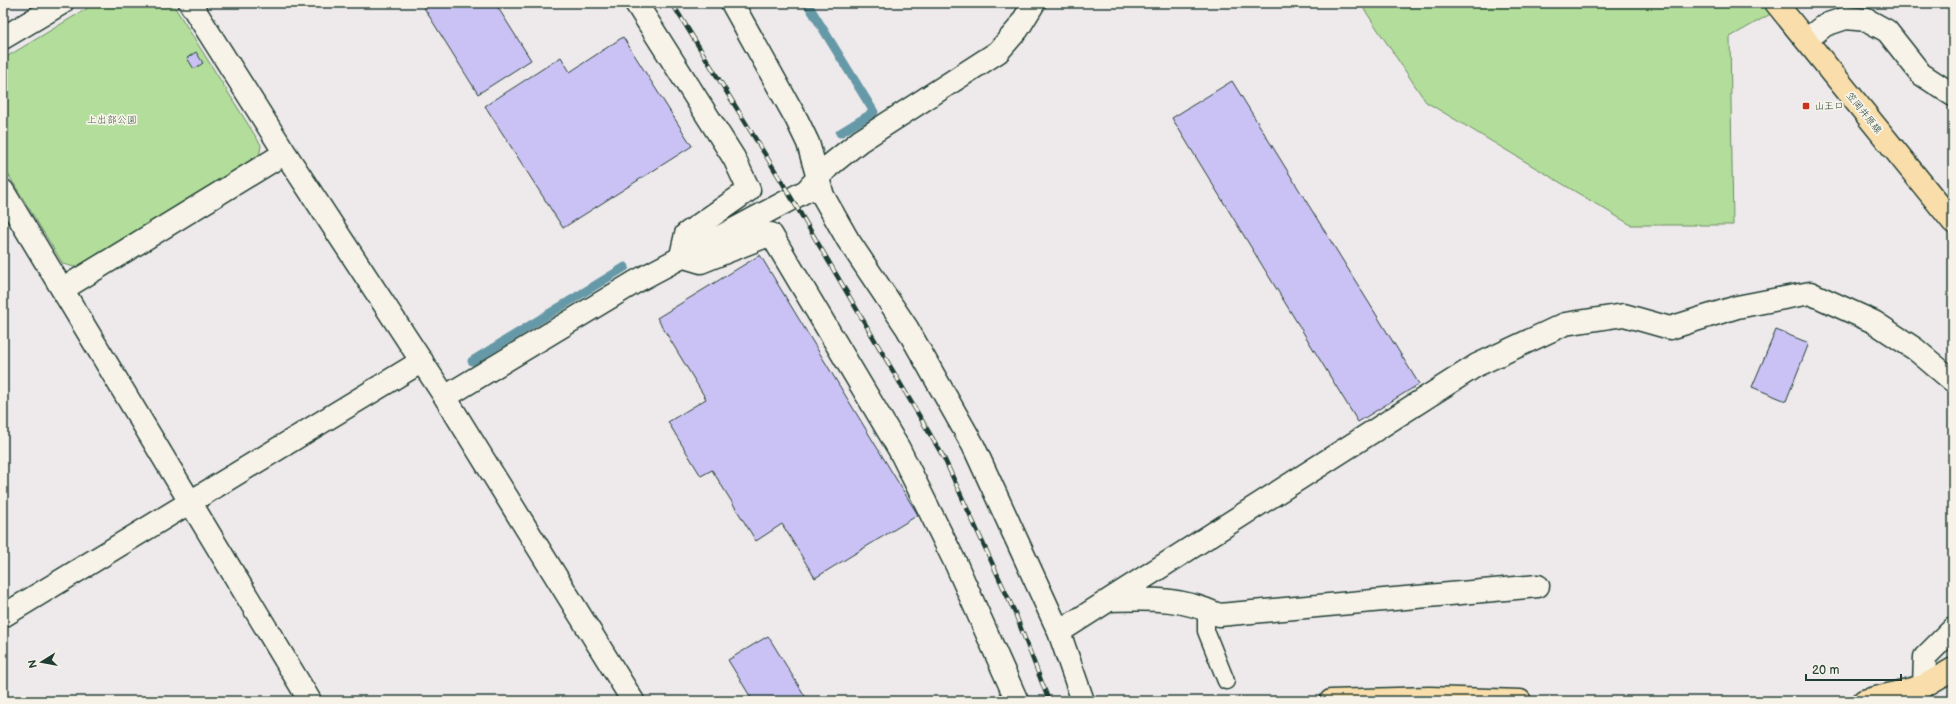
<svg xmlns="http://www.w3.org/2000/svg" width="1956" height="704" font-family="'Balsamiq Sans','Klee One',sans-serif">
	<rect width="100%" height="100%" fill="#eee9ea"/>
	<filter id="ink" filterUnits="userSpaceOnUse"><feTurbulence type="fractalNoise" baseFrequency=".025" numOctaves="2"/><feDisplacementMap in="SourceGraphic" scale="8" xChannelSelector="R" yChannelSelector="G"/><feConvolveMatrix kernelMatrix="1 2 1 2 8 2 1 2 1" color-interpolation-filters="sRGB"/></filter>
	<g filter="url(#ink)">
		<path fill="#b3dd9a" stroke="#698d67" d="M96 3H172L261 145 259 158 78 268 63 264 3 166V59Z
			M1360 3H1790L1730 37 1733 225H1631L1426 102Z"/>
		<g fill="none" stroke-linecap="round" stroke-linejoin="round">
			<path stroke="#6699a8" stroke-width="9" d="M807 3 874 112 840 133
				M472 361 625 267"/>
		</g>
		<path fill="#cac2f4" stroke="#1f3d34" d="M421 3H495L531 60 478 94Z
			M623 37 692 146 563 228 485 106 561 57 570 72Z
			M196 52 203 63 194 69 187 58Z
			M1232 81 1419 384 1358 422 1172 118Z
			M760 255 918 515 815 578 782 524 756 541 712 470 701 476 668 422 706 399 657 318Z
			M1776 330 1809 343 1786 401 1752 387Z
			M768 636 808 701H753L728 660Z"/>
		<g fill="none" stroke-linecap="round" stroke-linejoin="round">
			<g stroke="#1f3d34" stroke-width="19">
				<path id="lane" d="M1206 609V631L1226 681"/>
			</g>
			<g stroke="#1f3d34" stroke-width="25">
				<path id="street" d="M190 3 285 153 445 397 633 701
					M636 3 734 158 749 190 686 234 681 256 701 262 771 234 899 449 956 564 1017 701
					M732 3 797 120 808 143 823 196 848 240 907 328 973 445 1059 632 1083 701
					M3 38 62 3
					M1806 40 1825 25 1846 18 1867 20 1887 31 1921 74 1953 95
					M3 191 310 701
					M63 289 285 153
					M445 397 637 281 806 191 829 166 860 141 998 52 1018 29 1034 3
					M1110 600C1151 599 1180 597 1219 615L1538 586
					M3 616 422 361
					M1059 632 1477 365 1565 324 1624 315 1670 328 1737 307 1810 293 1874 322 1915 349 1953 381
					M1924 686 1925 657 1953 629"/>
			</g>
			<g stroke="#1f3d34" stroke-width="25">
				<path id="primary" d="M1776 3 1953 222
					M1331 701 1429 698 1520 701
					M1864 701 1924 686 1953 669"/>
			</g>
			<use href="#lane" stroke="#f7f3e8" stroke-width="16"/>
			<use href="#street" stroke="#f7f3e8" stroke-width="22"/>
			<use href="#primary" stroke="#f9deab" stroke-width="22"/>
			<g stroke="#1f3d34" stroke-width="4.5">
				<path id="rail" d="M672 3 782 182 944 458 1015 613 1049 701"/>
			</g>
			<use href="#rail" stroke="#f7f3e8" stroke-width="3" stroke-dasharray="9" stroke-linecap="butt"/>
		</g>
	</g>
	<rect fill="#c8321e" stroke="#f7f3e8" stroke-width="1.5" x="1802" y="102" width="8" height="8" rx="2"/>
	<g text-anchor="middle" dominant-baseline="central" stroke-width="3.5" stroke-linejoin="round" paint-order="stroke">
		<g font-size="10" fill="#1f3d34" stroke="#f7f3e8" text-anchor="start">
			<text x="1814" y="106">山王口</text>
		</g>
		<g font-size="10" fill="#1f3d34" stroke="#f7f3e8">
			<text transform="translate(1864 113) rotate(51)">笠岡井原線</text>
		</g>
		<g font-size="10" fill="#3d5d48" stroke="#f7f3e8">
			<text x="112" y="120">上出部公園</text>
		</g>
	</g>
	<rect width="1956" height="704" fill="none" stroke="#f7f3e8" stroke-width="16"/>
	<rect x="8" y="8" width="1940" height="688" fill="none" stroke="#1f3d34" stroke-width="1.5" filter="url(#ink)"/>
	<g transform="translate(42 662) rotate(259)" stroke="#f7f3e8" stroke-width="3" paint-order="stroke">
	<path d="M0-3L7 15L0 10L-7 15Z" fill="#1f3d34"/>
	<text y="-6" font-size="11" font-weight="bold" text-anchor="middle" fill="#1f3d34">N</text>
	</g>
	<path d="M1806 674v6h95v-6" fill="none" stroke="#1f3d34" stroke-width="2"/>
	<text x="1812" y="674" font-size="12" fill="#1f3d34" stroke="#f7f3e8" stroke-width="3" paint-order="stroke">20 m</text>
</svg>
